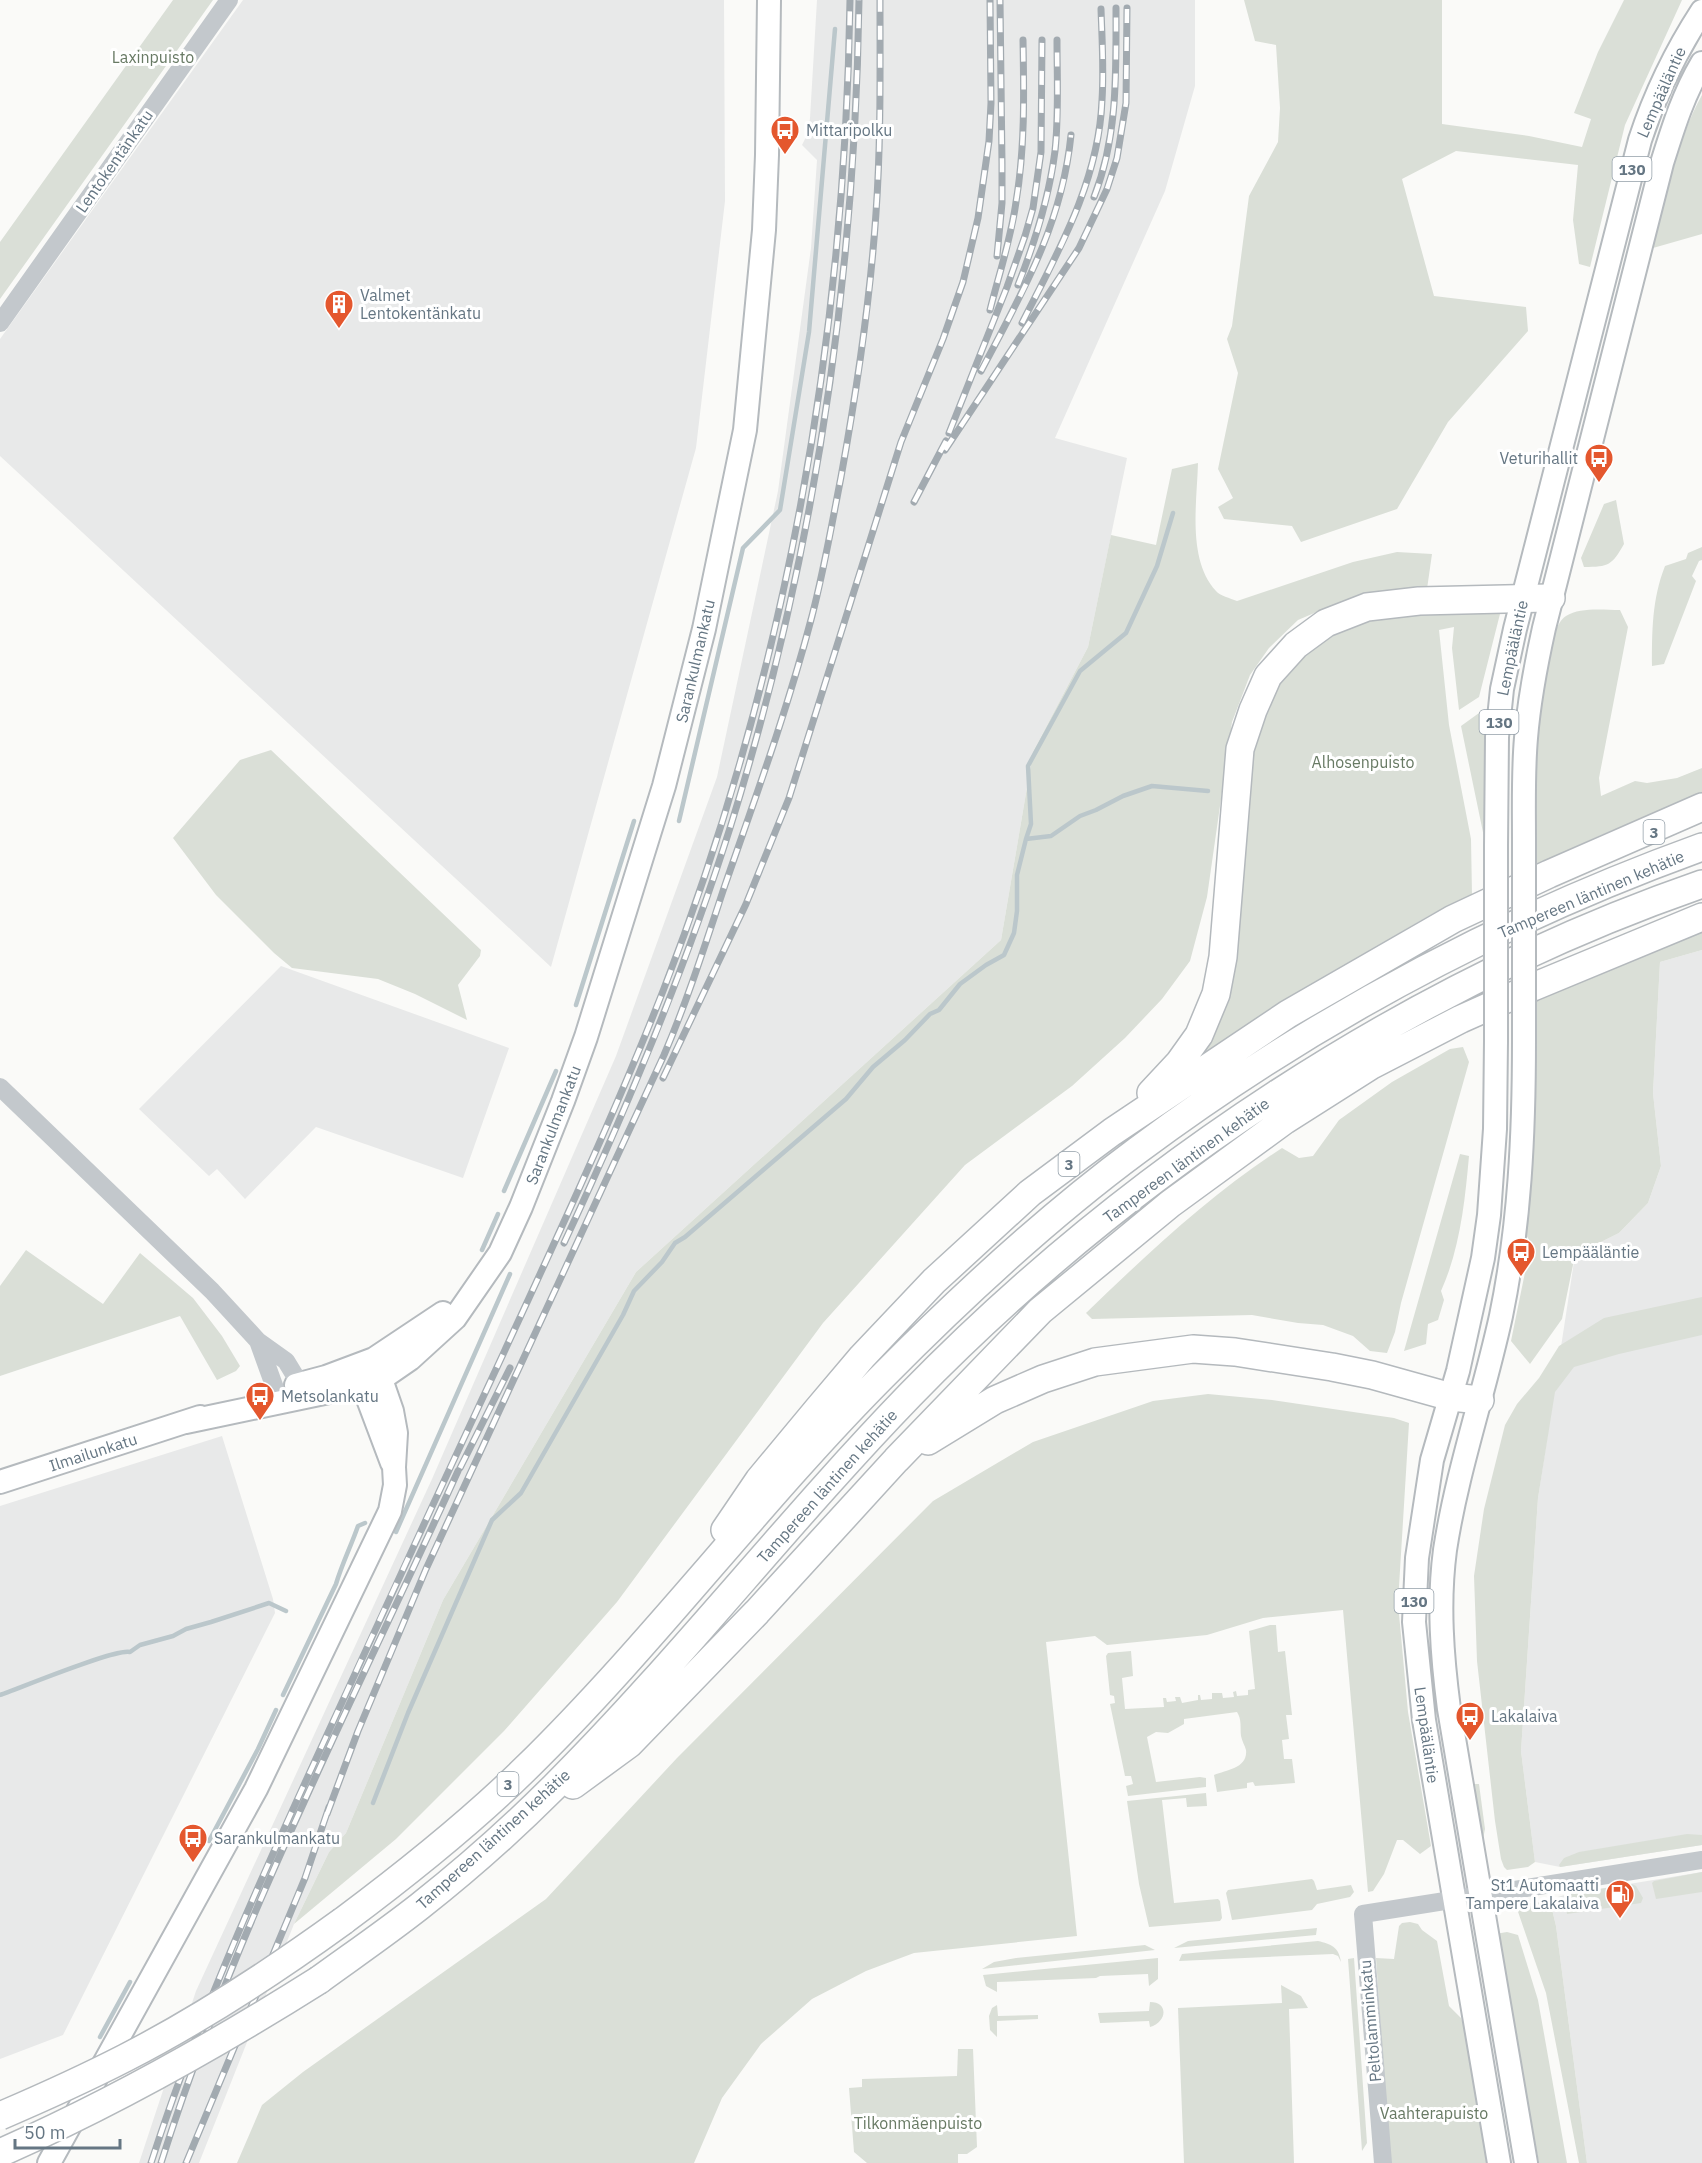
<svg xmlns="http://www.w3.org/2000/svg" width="1702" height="2163" font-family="'IBM Plex Sans',sans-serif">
	<rect width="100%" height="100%" fill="#fafaf8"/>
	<path fill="#e8e9e9" d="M243 0H724L725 201 696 448 551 967 0 456V339Z
		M817 0H1195V86L1165 191 1055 438 1127 458 1088 647 1033 752 1001 940 636 1272 443 1600 346 1833 329 1852 294 1924 199 2163H139L196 1991 432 1479 616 1056 717 777 778 491 811 248 817 160 802 145 808 133 810 118Z
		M1702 950V1845L1560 1867 1535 1862 1521 1751 1538 1498 1575 1255 1619 1233 1648 1203 1661 1166 1653 1093 1660 962Z
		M281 966 509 1048 463 1178 316 1127 245 1199 217 1169 209 1176 139 1109Z
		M222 1436 273 1599 275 1613 63 2035 0 2059V1506Z
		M1702 1872V2163H1587L1556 1926 1551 1905 1544 1901 1568 1894Z"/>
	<path fill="#dadfd7" d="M173 0H213L0 299V242Z
		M1244 0H1442V124L1529 136 1582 147 1591 119 1574 113 1598 52 1624 0H1682L1625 125 1590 267 1579 264 1573 220 1578 165 1456 151 1402 179 1434 296 1526 307 1528 331 1448 422 1397 509 1301 542 1292 526 1224 519 1218 507 1233 498 1218 469 1238 373 1227 339 1232 326 1249 196 1278 142 1280 108 1276 45 1255 41Z
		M1702 95V234L1653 248C1667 197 1676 141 1702 95Z
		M1198 463C1197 502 1187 560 1216 591 1220 596 1230 598 1237 601L1353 562 1397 552 1432 554 1427 589 1373 594 1333 605 1298 620 1269 648 1250 675 1232 722 1207 897 1190 961 1162 999 1125 1038 1072 1086 965 1165 823 1323 617 1602 504 1731 396 1839 294 1924 329 1852 346 1833 443 1600 636 1272 1001 940 1033 752 1088 647 1111 535 1156 545 1172 469Z
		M1616 500 1624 544C1612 565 1609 567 1584 567L1581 558 1604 504Z
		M1702 547V560L1699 561 1692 576 1696 581 1664 664 1652 666C1652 631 1652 599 1665 566L1686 559 1688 553Z
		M1501 610 1479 697 1459 710 1452 648 1454 627 1439 630 1449 725 1471 839 1472 895C1434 910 1399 934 1364 955 1305 991 1248 1027 1190 1066L1209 1029 1248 747 1273 685 1315 637 1379 611Z
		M1620 610 1628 627 1599 778 1601 796 1635 781 1647 783 1677 778 1702 768V793L1599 836 1533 866C1533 839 1530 811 1531 784 1532 755 1543 629 1566 616 1580 607 1603 610 1620 610Z
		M1479 713 1483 718 1486 758 1485 842 1461 726Z
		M271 750 481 950 480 956 458 985 467 1020 415 994 378 979 292 968 274 953 216 895 173 838 240 760Z
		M1702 930V950L1660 962 1653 1093 1661 1166 1648 1203 1619 1233 1575 1255 1562 1319 1530 1364 1511 1341 1531 1243 1526 1235 1525 1227 1533 995Z
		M1463 1047 1469 1062 1401 1303 1395 1332 1387 1353 1370 1351 1353 1336 1323 1325 1298 1323 1252 1315 1092 1319 1086 1313C1146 1255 1212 1193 1282 1148L1299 1158 1313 1156 1339 1120 1392 1082 1450 1049Z
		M1460 1154 1469 1156C1465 1201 1460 1249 1441 1291L1444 1300 1438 1320 1428 1324 1426 1344 1404 1351Z
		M26 1250 103 1304 140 1253 193 1298 222 1336 240 1366 236 1371 217 1380 180 1316 0 1376V1286Z
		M1702 1297V1335L1619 1354 1574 1367 1555 1392 1538 1498 1521 1751 1535 1862 1528 1867 1507 1870 1504 1867 1501 1859 1495 1821 1477 1661 1474 1576 1484 1509 1505 1425 1517 1404 1539 1378 1559 1346 1604 1318Z
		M1208 1394 1272 1400 1394 1418 1409 1423 1398 1603 1408 1712 1431 1846 1420 1854 1403 1840H1397L1384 1874 1373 1891 1368 1892 1343 1610 1263 1618 1207 1635 1107 1645 1095 1636 1046 1642 1077 1936 914 1953 866 1971 812 1999 761 2044 722 2098 694 2163H237L262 2105 303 2072 546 1899 677 1758 933 1501 1033 1442 1153 1401Z
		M1270 1625H1276L1278 1652 1285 1651 1292 1715H1286L1289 1739 1282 1740 1284 1759H1292L1295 1783 1255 1786 1253 1782 1247 1783V1788L1217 1792 1214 1775C1227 1770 1248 1768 1246 1750 1245 1746 1242 1741 1241 1736 1240 1727 1242 1720 1237 1712L1184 1719V1724L1168 1733 1156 1732 1147 1737 1156 1782 1200 1777 1206 1778V1787L1128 1796 1126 1786 1133 1784 1131 1776H1125L1110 1704 1115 1703 1114 1696 1110 1695 1106 1656 1108 1653 1131 1651 1133 1676 1122 1678 1125 1709 1164 1707 1163 1698H1166L1167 1702 1176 1701 1175 1697H1180L1182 1703 1198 1700V1695H1200L1201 1700 1212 1699V1693H1222L1223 1698 1234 1697 1233 1692 1236 1691 1237 1696 1248 1695V1690L1255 1689 1249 1631Z
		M1475 1784H1479L1485 1829 1483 1839 1479 1841Z
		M1206 1793 1207 1806 1187 1807 1186 1798 1162 1800 1174 1903 1218 1899 1220 1901 1222 1918 1220 1921 1149 1927 1139 1884 1127 1801Z
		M1687 1834 1702 1835V1845L1560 1867 1559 1865 1564 1858 1579 1852Z
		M1702 1872V1892L1656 1899 1652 1883 1654 1881Z
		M1312 1879 1314 1881 1317 1890 1351 1885 1354 1892 1350 1897 1317 1904 1312 1910 1232 1920 1226 1893 1228 1890Z
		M1632 1884 1636 1886 1643 1898 1641 1903 1567 1914 1564 1897 1567 1894Z
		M1544 1901 1551 1905 1556 1926 1587 2163H1579L1546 1993 1516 1906Z
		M1410 1922 1418 1924 1422 1930 1437 1941 1449 2006 1461 2018 1471 2045 1490 2163H1390L1376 1958 1394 1959 1399 1926 1402 1923Z
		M1317 1928 1316 1935 1174 1948 1188 1941Z
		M1507 1932 1518 1935 1538 2000 1567 2163H1539L1495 1934Z
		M1318 1941C1331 1944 1339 1947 1341 1962L1338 1956 1333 1954 1179 1961 1182 1954Z
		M1145 1945 1155 1950 982 1969 994 1962 1016 1958Z
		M1158 1958V1979L1149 1986 1148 1974 1100 1976 1096 1978 997 1982V1992L986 1986 983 1975Z
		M1354 1958 1367 2143 1362 2151 1348 1959Z
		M1281 1985 1301 1996 1308 2008 1289 2009 1294 2163H1184L1178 2008 1282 2003Z
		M1150 2002C1169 2002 1167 2022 1150 2027L1149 2021 1100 2023 1098 2013 1149 2011Z
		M997 2005 998 2016 1038 2015V2019L997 2021V2037L990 2030 989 2016 992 2008Z
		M958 2049H973L977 2147 967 2154H958V2163H867L854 2152 849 2088 862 2087V2079L957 2076Z"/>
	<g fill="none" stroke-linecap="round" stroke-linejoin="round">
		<path stroke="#bbc7cb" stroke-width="4.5" d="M679 821 743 548 780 510 809 332 835 29
			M1026 839 1031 824 1028 766 1080 671 1126 633 1157 566 1173 513
			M576 1005 634 821
			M504 1191 556 1071
			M482 1250 498 1214
			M396 1532 510 1274
			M0 1695C20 1688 116 1648 130 1652L140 1645 173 1636 186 1629 211 1622 269 1603 286 1611
			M283 1695 336 1584C342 1564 351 1546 358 1526L365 1523
			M373 1803 408 1713 492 1520 521 1493 623 1315 634 1291 662 1262 675 1243 685 1237 846 1099 873 1067 905 1040 930 1014 939 1010 960 984 986 965 1004 955 1014 933 1017 911V875L1026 839 1051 836 1080 816 1096 810 1123 796 1152 786 1208 791
			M209 1841 258 1749 276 1710
			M100 2037 130 1982"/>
		<g stroke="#b5babe" stroke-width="26">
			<path id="major" d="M1524 840C1524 806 1523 772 1526 738 1529 701 1536 664 1544 628L1662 163C1673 128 1683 95 1702 63
				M1496 847 1497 737 1502 689 1515 629 1640 140C1655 94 1676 51 1702 11
				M1524 1040C1524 1133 1520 1224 1501 1316 1484 1394 1457 1471 1445 1550 1438 1603 1442 1656 1449 1709L1526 2163
				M1496 1041 1495 1129 1489 1215 1483 1258 1458 1371 1432 1460 1417 1558 1414 1622 1424 1720 1499 2163
				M357 1370 392 1463
				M296 1385 326 1377 374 1359 443 1313
				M186 1422 329 1392 381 1379 410 1359 455 1318 500 1253 521 1207 563 1101 586 1037 664 786 704 629 745 430 764 230 767 155 769 0
				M0 1482 200 1417
				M49 2163 256 1789 390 1511 395 1485 394 1467 396 1433 392 1411 374 1359"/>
		</g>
		<g stroke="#b4b9bd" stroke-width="30">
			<path id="highway" d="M1151 1093 1179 1063 1199 1035 1216 994 1223 957 1240 749 1253 710 1268 676 1296 645 1326 623 1367 607 1419 601 1551 598
				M928 1441 995 1400 1043 1379 1095 1362 1193 1349 1235 1352 1332 1367 1372 1375 1451 1397 1480 1400
				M725 1530 759 1480 818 1409 862 1357 934 1281 1030 1193 1112 1132 1288 1014 1453 919 1549 874 1702 807
				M573 1785 629 1744 757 1612 896 1460 1040 1311 1170 1204 1285 1120 1370 1066 1461 1019 1533 987 1702 917
				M343 1921C406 1874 469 1824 525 1769 651 1646 757 1503 881 1378 961 1297 1046 1218 1138 1150 1310 1022 1500 920 1702 847
				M319 1980C352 1956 387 1932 420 1906 467 1869 512 1829 554 1787 679 1662 787 1522 910 1395 1127 1172 1407 986 1702 884"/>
		</g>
		<path stroke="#c3c8cc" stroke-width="18" d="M0 323 229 0
			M0 1087 212 1291 258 1341 286 1361 300 1384 303 1396
			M258 1341 280 1402
			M1383 2163 1363 1914 1702 1860"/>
		<use href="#major" stroke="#fff" stroke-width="22"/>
		<use href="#highway" stroke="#fff" stroke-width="27"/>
		<g stroke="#a2aab0" stroke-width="7">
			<path id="rail" d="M1094 197C1118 136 1116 73 1116 8
				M997 256 1002 203V164L1000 0
				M1018 285C1035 242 1049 198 1055 151 1059 114 1057 77 1057 40
				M990 310C999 274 1011 239 1016 202 1025 148 1024 95 1023 40
				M1022 323C1058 252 1099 181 1102 100 1104 70 1102 39 1101 9
				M981 371C1022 293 1062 225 1071 135
				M949 433 1007 287 1025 236 1033 208 1041 152 1042 40
				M945 450 1079 248 1107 189 1117 158 1126 103 1127 8
				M914 502 946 441
				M663 1078 746 904 789 798 901 442 943 339 963 282 978 218 989 141 991 103 990 0
				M564 1243C627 1108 685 970 730 828 814 559 855 281 859 0
				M460 1468 510 1368
				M327 1814 358 1731 426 1569 664 1055C688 999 706 942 725 885 756 796 788 708 812 616 824 570 832 523 841 477 857 389 870 302 876 213 881 142 880 71 880 0
				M151 2163C198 2017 262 1876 326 1737 385 1607 445 1479 505 1350 560 1231 615 1113 663 991 786 675 845 339 850 0
				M161 2163C236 1925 355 1698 458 1471
				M186 2163 305 1878 329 1807"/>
		</g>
		<use href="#rail" stroke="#fff" stroke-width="4.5" stroke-dasharray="14" stroke-linecap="butt"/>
		<g stroke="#b5babe" stroke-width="26" stroke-linecap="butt">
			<path id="major-bridge" d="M1524 840V1040
				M1496 1041V847"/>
		</g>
		<g stroke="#b4b9bd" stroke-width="30" stroke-linecap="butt">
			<path id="highway-bridge" d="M0 2116C42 2098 84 2079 125 2058 201 2019 274 1971 343 1921
				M0 2153C111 2104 216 2045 319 1980"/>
		</g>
		<use href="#major-bridge" stroke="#fff" stroke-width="22"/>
		<use href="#highway-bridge" stroke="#fff" stroke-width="27"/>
	</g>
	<defs>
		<g id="bus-pin" transform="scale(1.5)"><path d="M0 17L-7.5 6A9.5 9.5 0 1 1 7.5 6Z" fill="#e4572e" stroke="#fff"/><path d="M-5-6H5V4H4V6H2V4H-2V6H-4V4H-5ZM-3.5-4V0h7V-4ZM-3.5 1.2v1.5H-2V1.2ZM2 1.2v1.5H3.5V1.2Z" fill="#fff"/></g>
		<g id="building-pin" transform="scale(1.5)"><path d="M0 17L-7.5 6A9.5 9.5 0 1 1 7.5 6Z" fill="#e4572e" stroke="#fff"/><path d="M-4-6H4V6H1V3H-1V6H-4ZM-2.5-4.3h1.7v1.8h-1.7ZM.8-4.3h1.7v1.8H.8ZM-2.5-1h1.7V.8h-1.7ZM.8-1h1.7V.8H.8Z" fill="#fff"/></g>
		<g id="fuel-pin" transform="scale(1.5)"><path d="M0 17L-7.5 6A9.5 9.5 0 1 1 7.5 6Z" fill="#e4572e" stroke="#fff"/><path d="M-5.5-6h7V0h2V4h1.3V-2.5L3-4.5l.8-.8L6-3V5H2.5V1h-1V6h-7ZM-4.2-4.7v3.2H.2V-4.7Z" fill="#fff"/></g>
	</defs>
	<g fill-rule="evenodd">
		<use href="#bus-pin" x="785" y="130"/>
		<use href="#building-pin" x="339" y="304"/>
		<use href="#bus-pin" x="1599" y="458"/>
		<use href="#bus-pin" x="1521" y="1252"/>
		<use href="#bus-pin" x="260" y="1396"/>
		<use href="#bus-pin" x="1470" y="1716"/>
		<use href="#bus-pin" x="193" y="1838"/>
		<use href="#fuel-pin" x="1620" y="1894"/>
	</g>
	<g text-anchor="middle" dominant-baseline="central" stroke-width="6" stroke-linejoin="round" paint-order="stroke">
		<g fill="#fff" stroke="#939fa8" stroke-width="1.5">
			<rect x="1612.5" y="157" width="39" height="24" rx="4.5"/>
			<rect x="1479.5" y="710" width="39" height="24" rx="4.5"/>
			<rect x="1643.5" y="820" width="21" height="24" rx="4.5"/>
			<rect x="1058.5" y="1152" width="21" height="24" rx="4.5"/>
			<rect x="1394.5" y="1589" width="39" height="24" rx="4.5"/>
			<rect x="497.5" y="1772" width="21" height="24" rx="4.5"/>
		</g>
		<g font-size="15" font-weight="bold" fill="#657683">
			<text x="1632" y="169">130</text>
			<text x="1499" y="722">130</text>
			<text x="1654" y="832">3</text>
			<text x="1069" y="1164">3</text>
			<text x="1414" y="1601">130</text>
			<text x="508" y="1784">3</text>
		</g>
		<g font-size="16" fill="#687a64" stroke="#fff">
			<text x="153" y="57">Laxinpuisto</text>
			<text x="1363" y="762">Alhosenpuisto</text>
			<text x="1434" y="2113">Vaahterapuisto</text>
			<text x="918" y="2123">Tilkonmäenpuisto</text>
		</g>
		<g font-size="16" fill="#657683" stroke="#fff">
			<text transform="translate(1661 92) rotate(-66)">Lempääläntie</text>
			<text transform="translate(114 161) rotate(-55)">Lentokentänkatu</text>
			<text transform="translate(1512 648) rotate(-78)">Lempääläntie</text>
			<text transform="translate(695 661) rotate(-77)">Sarankulmankatu</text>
			<text transform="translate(1591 894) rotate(-23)">Tampereen läntinen kehätie</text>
			<text transform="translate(553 1125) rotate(-69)">Sarankulmankatu</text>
			<text transform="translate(1186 1160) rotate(-36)">Tampereen läntinen kehätie</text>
			<text transform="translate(93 1452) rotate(-18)">Ilmailunkatu</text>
			<text transform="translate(827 1486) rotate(-48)">Tampereen läntinen kehätie</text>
			<text transform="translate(1427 1735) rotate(82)">Lempääläntie</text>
			<text transform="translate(493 1839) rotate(-42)">Tampereen läntinen kehätie</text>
			<text transform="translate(1370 2021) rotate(-95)">Peltolamminkatu</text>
		</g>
		<g font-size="16" fill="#657683" stroke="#fff" text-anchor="start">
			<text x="806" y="130">Mittaripolku</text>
			<text x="360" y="295">Valmet<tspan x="360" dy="18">Lentokentänkatu</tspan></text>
			<text x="1578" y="458" text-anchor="end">Veturihallit</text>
			<text x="1542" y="1252">Lempääläntie</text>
			<text x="281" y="1396">Metsolankatu</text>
			<text x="1491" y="1716">Lakalaiva</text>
			<text x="214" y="1838">Sarankulmankatu</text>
			<text x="1599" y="1885" text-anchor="end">St1 Automaatti<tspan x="1599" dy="18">Tampere Lakalaiva</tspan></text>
		</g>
	</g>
	<path d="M15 2139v9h105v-9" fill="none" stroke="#657683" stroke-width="3"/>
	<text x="24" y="2139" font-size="18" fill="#657683" stroke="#ffffff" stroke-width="4.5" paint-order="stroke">50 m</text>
</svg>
